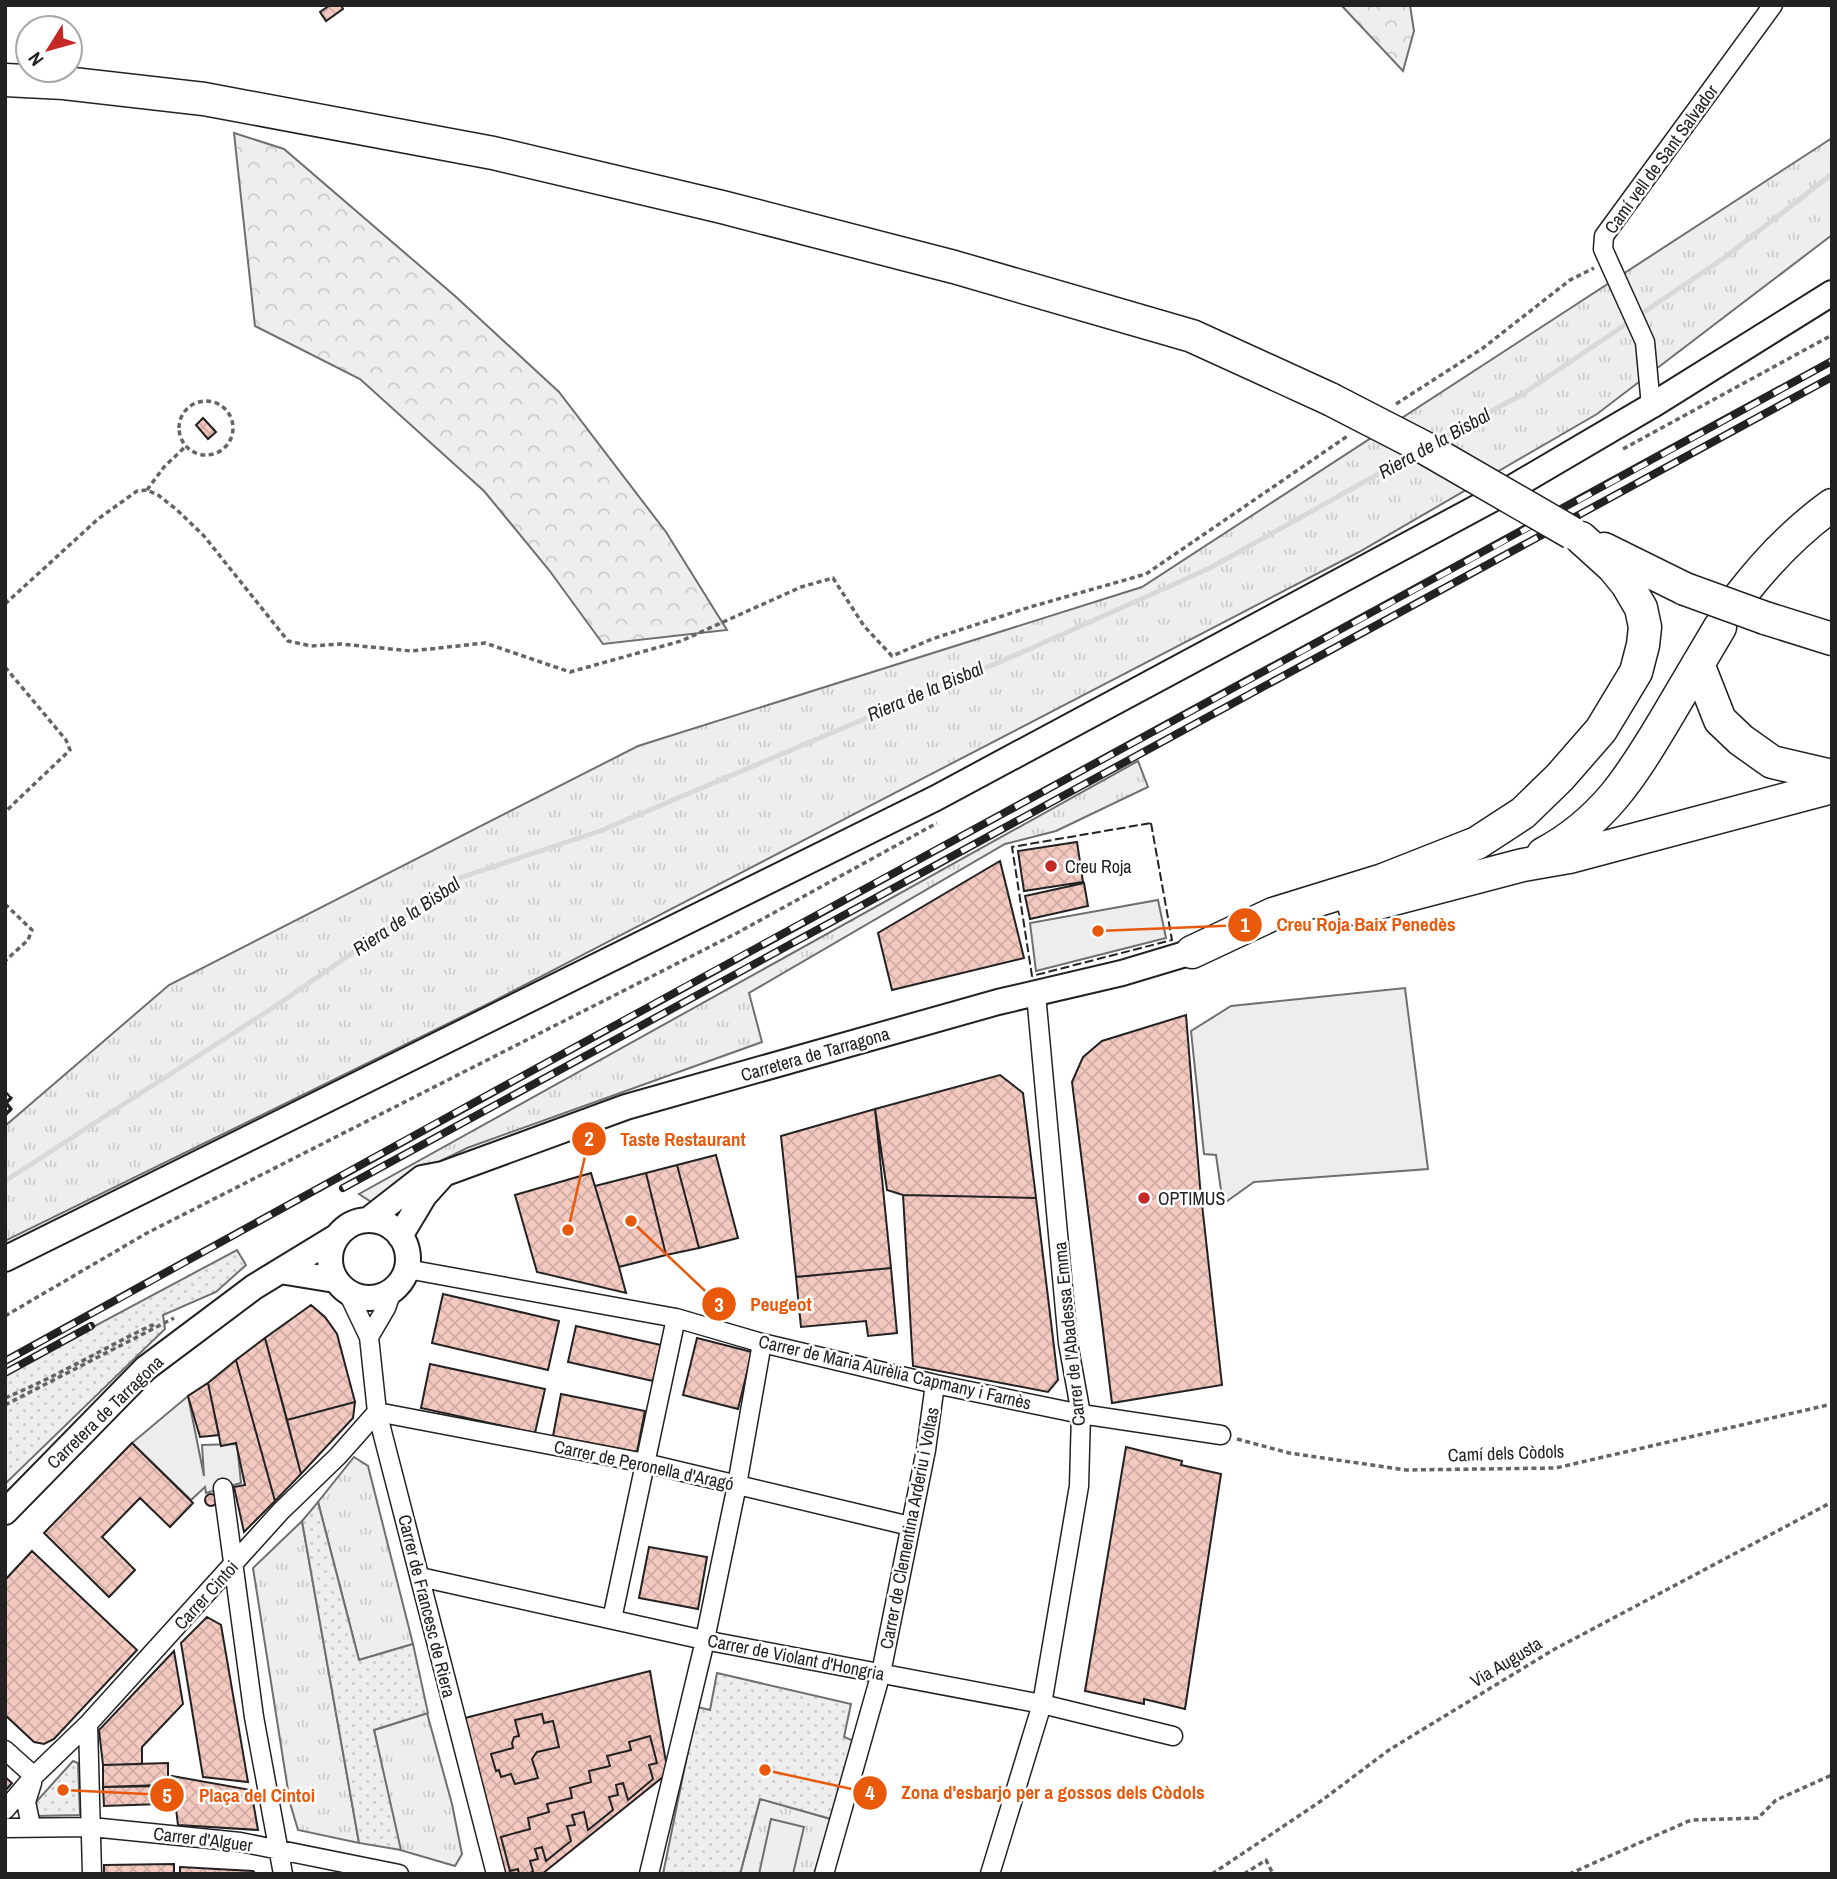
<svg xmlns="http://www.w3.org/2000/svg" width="1837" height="1879" font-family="'Archivo Narrow',sans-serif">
	<defs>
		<pattern id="grass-tufts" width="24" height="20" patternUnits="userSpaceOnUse" patternTransform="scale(1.75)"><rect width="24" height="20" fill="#eee"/><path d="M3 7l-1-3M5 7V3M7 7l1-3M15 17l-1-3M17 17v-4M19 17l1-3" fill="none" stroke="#ccc"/></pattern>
		<pattern id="forest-crowns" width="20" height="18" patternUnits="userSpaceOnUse" patternTransform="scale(1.75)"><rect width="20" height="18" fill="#eee"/><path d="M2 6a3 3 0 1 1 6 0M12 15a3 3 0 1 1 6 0" fill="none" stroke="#ccc"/></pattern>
		<pattern id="park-dots" width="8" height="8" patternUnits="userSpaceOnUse" patternTransform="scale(1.75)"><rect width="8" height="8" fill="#eee"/><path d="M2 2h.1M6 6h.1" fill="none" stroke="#ccc" stroke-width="1.8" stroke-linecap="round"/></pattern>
		<pattern id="building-cross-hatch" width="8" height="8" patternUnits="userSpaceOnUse" patternTransform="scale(1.75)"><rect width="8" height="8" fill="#f3c9c0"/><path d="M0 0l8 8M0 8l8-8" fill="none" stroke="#d0aca5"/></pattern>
	</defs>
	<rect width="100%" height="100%" fill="#fff"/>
	<path fill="url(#grass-tufts)" stroke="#6f6f6f" stroke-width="2" d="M1832 138V235L1597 414 1359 552 494 1001 5 1241V1126L169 985 638 746 1142 587Z
		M1138 761 1148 787 1056 831 1005 844 749 993 762 1042 467 1148 410 1176 376 1205 359 1194Z
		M354 1457 368 1466 413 1644 359 1660 318 1502Z
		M302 1521 359 1843 298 1830 290 1803 253 1568Z
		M427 1713 452 1804 462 1854 455 1866 400 1850 374 1730Z
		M760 1799 831 1819 814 1874H740Z"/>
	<path fill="url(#forest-crowns)" stroke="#6f6f6f" stroke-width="2" d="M1341 5H1410L1414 31 1403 71Z
		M234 133 284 149 455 296 559 392 666 532 727 630 603 644 549 570 484 491 360 379 255 326Z"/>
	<path fill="url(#park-dots)" stroke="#6f6f6f" stroke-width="2" d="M237 1250 246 1265 216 1292 163 1315 165 1329 5 1484V1374Z
		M318 1502 359 1660 413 1644 428 1713 374 1730 401 1850 359 1843 302 1521Z
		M717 1673 851 1704 844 1737 856 1742 831 1819 760 1799 740 1874H663L697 1707 710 1710Z
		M73 1761 78 1763 80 1815 37 1816 36 1802Z"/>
	<path fill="#eee" stroke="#6f6f6f" stroke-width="2" d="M771 1819 804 1827 793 1874H759Z"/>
	<path fill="#ededed" stroke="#6f6f6f" stroke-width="2" d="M1158 900 1166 938 1036 971 1030 923Z
		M1405 988 1428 1169 1254 1182 1223 1204 1216 1155 1204 1154 1191 1031 1231 1006Z
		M188 1396 204 1476 202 1445 237 1444 241 1483 206 1493 205 1487 191 1500 132 1443Z"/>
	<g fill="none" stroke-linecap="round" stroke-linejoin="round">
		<path stroke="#d9d9d9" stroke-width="5" d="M1435 442 1521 395 1724 258 1832 174
			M5 1181 277 1005 462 877 600 831 1032 648 1210 568 1414 454"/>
	</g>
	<path fill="url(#building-cross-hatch)" stroke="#222" stroke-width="2" d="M330 5H341L343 9 326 21 320 12Z
		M203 418 216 432 208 439 196 425Z
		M1077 842 1083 882 1024 891 1018 851Z
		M1000 861 1024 958 892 990 878 933Z
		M1084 883 1088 906 1030 919 1025 896Z
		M1186 1015 1200 1186 1222 1385 1112 1403 1072 1082 1083 1057 1102 1041Z
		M1000 1075 1023 1093 1036 1198 903 1195 887 1190 875 1109Z
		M875 1109 891 1268 796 1277 781 1136Z
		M716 1155 738 1238 699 1248 677 1165Z
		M677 1165 699 1248 666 1255 646 1173Z
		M591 1173 619 1267 626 1293 537 1272 515 1195Z
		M646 1173 666 1255 619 1267 595 1186Z
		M903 1195 1036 1198 1058 1380 1048 1392 913 1366Z
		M891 1268 897 1333 868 1336 866 1321 801 1327 796 1277Z
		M443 1294 559 1321 548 1370 432 1343Z
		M311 1305 325 1317 337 1334 355 1402 287 1420 265 1338Z
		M576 1326 661 1345 653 1381 568 1362Z
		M265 1338 301 1474 275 1501 236 1360Z
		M697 1338 752 1352 738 1409 683 1395Z
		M236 1360 275 1501 244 1532 234 1487 245 1485 236 1443 221 1446 208 1383Z
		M430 1364 545 1389 535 1433 421 1408Z
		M208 1383 219 1435 200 1437 188 1396Z
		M561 1394 645 1411 637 1452 553 1436Z
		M355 1402 353 1418 301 1474 287 1420Z
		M132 1443 193 1503 170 1527 140 1498 102 1537 135 1570 109 1597 44 1533Z
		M1126 1447 1182 1461 1181 1465 1221 1474 1185 1709 1144 1699V1704L1085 1691Z
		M205 1500a6 6 0 1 1 12 0a6 6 0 1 1-12 0Z
		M649 1547 707 1557 698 1609 639 1598Z
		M32 1551 137 1650 54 1739 44 1744 34 1742 5 1715V1580Z
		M207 1617 221 1625 248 1782 203 1777 181 1643Z
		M174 1651 183 1704 142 1747V1764L103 1765 99 1730Z
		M650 1671 668 1773 542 1874H504L465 1718Z
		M542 1714 544 1723 553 1721 559 1747 537 1752 532 1759 538 1778 515 1784 511 1774 501 1777 499 1770 496 1771 491 1754 513 1748 512 1743 514 1737 519 1736 515 1720Z
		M650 1736 657 1763 649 1765 653 1779 628 1800 623 1783 616 1785 618 1795 609 1797 613 1810 588 1830 584 1812 572 1815 575 1825 567 1826 571 1841 546 1861 542 1847 535 1849 538 1859 530 1861 533 1871 529 1874H519L518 1869 510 1871 501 1837 530 1829 528 1818 549 1812 547 1804 572 1798 570 1788 591 1782 589 1771 610 1766 607 1756 631 1750 629 1742Z
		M168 1763V1786L103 1787V1765Z
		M172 1776 251 1790 258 1830 178 1825Z
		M5 1777 12 1783 5 1791Z
		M161 1785V1804L104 1806 103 1787Z
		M174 1864V1874H104V1865Z
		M180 1867 253 1871 256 1874H180Z"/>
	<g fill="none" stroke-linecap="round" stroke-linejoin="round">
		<g stroke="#222" stroke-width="21">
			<path id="street" d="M1651 406 1645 342 1603 249 1604 236 1773 5
				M407 1269 676 1318 762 1343 935 1384 1081 1414 1221 1435
				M348 1293 369 1337 377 1412 496 1874
				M369 1337 386 1308 392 1291
				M223 1488 254 1717 283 1874
				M420 1577 704 1640 1042 1704 1173 1736
				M612 1619 676 1318
				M88 1724 92 1874
				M5 1750 34 1776
				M5 1810 34 1776 88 1724 281 1511 338 1456 377 1412 645 1463 910 1526
				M31 1826 26 1802 32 1783
				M5 1828 91 1827 240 1842 399 1874
				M649 1874 703 1649 737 1485 762 1343
				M824 1874 881 1673 926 1450 935 1384
				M990 1874 1042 1704 1079 1486 1081 1414 1068 1343 1036 994"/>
		</g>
		<g stroke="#222" stroke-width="28">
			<path id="secondary" d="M330 1259a39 39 0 1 1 78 0a39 39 0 1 1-78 0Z
				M368 1220 422 1178 443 1174 626 1107 998 1002 1122 973 1192 952
				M400 1236 424 1196 442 1176
				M5 1259 936 798 1491 500 1651 406 1832 293
				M280 1271 335 1280
				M5 1512 146 1368 254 1287 336 1237"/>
		</g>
		<g stroke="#222" stroke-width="35">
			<path id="highway" d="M5 80 64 83 204 99 493 153 722 207 954 267 1192 336 1330 399
				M1604 549 1685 589
				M1741 595C1768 560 1796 531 1832 505
				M1765 618 1832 639
				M1698 664 1720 720 1741 740 1772 762 1832 776
				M1543 854C1603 822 1631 777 1665 720 1683 689 1702 658 1720 627
				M1355 909 1523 865 1569 857 1832 787
				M1192 952 1273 914 1383 880 1477 843 1523 813 1560 777 1601 730 1636 672 1643 645 1645 627 1641 608 1627 584 1613 567 1581 538"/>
		</g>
		<path stroke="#646464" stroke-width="3.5" stroke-dasharray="5 3.5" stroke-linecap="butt" d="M179 428a27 27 0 1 1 54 0a27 27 0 1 1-54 0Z
			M1396 404 1483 348 1570 280 1594 268
			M1623 449 1832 335
			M147 490 164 467 186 446
			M5 604 98 519 137 491 147 490 158 495 176 509 204 536 288 641 311 646 341 644 411 651 485 643 570 672 681 641 801 587 833 578 864 626 892 656 932 639 1030 607 1146 574 1349 435
			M5 667 66 740 70 750 5 812
			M5 904 32 930 28 940 5 961
			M5 1316 147 1233 737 933 937 823
			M5 1398C56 1377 102 1349 152 1325L154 1328
			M5 1405 174 1318
			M1237 1439 1289 1453 1406 1470 1556 1468 1832 1404
			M1212 1874 1321 1801 1389 1750 1553 1650 1832 1502
			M1244 1874 1266 1860 1273 1874
			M1569 1874 1691 1820 1758 1818 1776 1800 1832 1775"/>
		<use href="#street" stroke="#fff" stroke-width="18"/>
		<use href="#secondary" stroke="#fff" stroke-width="24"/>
		<use href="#highway" stroke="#fff" stroke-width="32"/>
		<g stroke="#222" stroke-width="8">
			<path id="rail" d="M343 1188 1832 377
				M5 1361C183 1264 359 1165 537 1068 968 831 1401 599 1832 361
				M5 1373 91 1326"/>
		</g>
		<use href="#rail" stroke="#fff" stroke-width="5" stroke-dasharray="16" stroke-linecap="butt"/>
		<g stroke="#222" stroke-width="35" stroke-linecap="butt">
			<path id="highway-bridge" d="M1330 399 1425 448 1572 533
				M1685 589 1765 618"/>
		</g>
		<use href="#highway-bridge" stroke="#fff" stroke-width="32"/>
		<path stroke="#222" stroke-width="2" stroke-dasharray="9 3.5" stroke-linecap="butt" d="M1151 823 1172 940 1032 976 1012 847Z
			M5 1091 11 1098"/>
		<path stroke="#222" stroke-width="3.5" d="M5 1115 11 1109 6 1103 11 1098"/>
	</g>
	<g fill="#c62828" stroke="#fff" stroke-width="2.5">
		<circle cx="1051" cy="866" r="7"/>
		<circle cx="1144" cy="1198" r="7"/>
	</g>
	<g text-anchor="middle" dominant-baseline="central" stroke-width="5" stroke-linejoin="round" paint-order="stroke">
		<g font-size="18" fill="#222" stroke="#fff">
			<text transform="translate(1661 159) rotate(-54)">Camí vell de Sant Salvador</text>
			<text transform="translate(815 1054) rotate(-16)">Carretera de Tarragona</text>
			<text transform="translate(1069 1334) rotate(-96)">Carrer de l'Abadessa Emma</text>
			<text transform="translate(895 1372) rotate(13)">Carrer de Maria Aurèlia Capmany i Farnès</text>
			<text transform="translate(105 1412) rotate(-44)">Carretera de Tarragona</text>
			<text transform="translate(1506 1453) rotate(-2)">Camí dels Còdols</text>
			<text transform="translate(644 1465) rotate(12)">Carrer de Peronella d'Aragó</text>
			<text transform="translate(909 1528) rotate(-79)">Carrer de Clementina Arderiu i Voltas</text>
			<text transform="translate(206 1595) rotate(-48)">Carrer Cintoi</text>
			<text transform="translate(427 1606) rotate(76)">Carrer de Francesc de Riera</text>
			<text transform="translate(796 1657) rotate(11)">Carrer de Violant d'Hongria</text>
			<text transform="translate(1506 1662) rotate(-31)">Via Augusta</text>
			<text transform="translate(203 1839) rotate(7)">Carrer d'Alguer</text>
		</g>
		<g font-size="18" fill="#222" stroke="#fff" text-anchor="start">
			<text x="1065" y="866">Creu Roja</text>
			<text x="1158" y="1198">OPTIMUS</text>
		</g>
		<g font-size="19" font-style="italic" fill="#222" stroke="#fff">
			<text transform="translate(1434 443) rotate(-29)">Riera de la Bisbal</text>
			<text transform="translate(925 691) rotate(-23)">Riera de la Bisbal</text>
			<text transform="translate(406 916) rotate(-34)">Riera de la Bisbal</text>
		</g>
	</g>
	<path fill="none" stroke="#e8590c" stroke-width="2.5" d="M1098 931L1245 925M568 1230L589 1139M631 1221L719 1304M765 1770L870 1793M63 1790L167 1795"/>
	<g fill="#e8590c" stroke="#fff" stroke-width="2.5">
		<circle cx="1098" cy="931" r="7"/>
		<circle cx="568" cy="1230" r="7"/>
		<circle cx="631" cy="1221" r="7"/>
		<circle cx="765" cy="1770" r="7"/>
		<circle cx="63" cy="1790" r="7"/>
		<circle cx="1245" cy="925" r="18"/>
		<circle cx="589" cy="1139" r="18"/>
		<circle cx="719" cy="1304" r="18"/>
		<circle cx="870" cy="1793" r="18"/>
		<circle cx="167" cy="1795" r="18"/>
	</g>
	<g font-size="21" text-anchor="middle" font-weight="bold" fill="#fff">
		<text x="1245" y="932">1</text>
		<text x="589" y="1146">2</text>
		<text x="719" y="1312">3</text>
		<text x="870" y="1800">4</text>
		<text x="167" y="1803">5</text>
	</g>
	<g font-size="19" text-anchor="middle" font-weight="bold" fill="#e8590c" stroke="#fff" stroke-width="5" stroke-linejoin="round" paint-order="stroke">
		<text x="1366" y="931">Creu Roja Baix Penedès</text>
		<text x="683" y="1146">Taste Restaurant</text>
		<text x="781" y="1311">Peugeot</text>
		<text x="1053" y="1799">Zona d'esbarjo per a gossos dels Còdols</text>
		<text x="257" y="1802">Plaça del Cintoi</text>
	</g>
	<rect width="1837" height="1879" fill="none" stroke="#222222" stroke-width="14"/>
	<g transform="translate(49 49) rotate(233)"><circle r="33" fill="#ffffff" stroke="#a7a7a7" stroke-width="2"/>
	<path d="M0-5L12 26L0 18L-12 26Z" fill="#c62828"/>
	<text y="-10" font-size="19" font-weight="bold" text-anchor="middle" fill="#222222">N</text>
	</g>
</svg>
